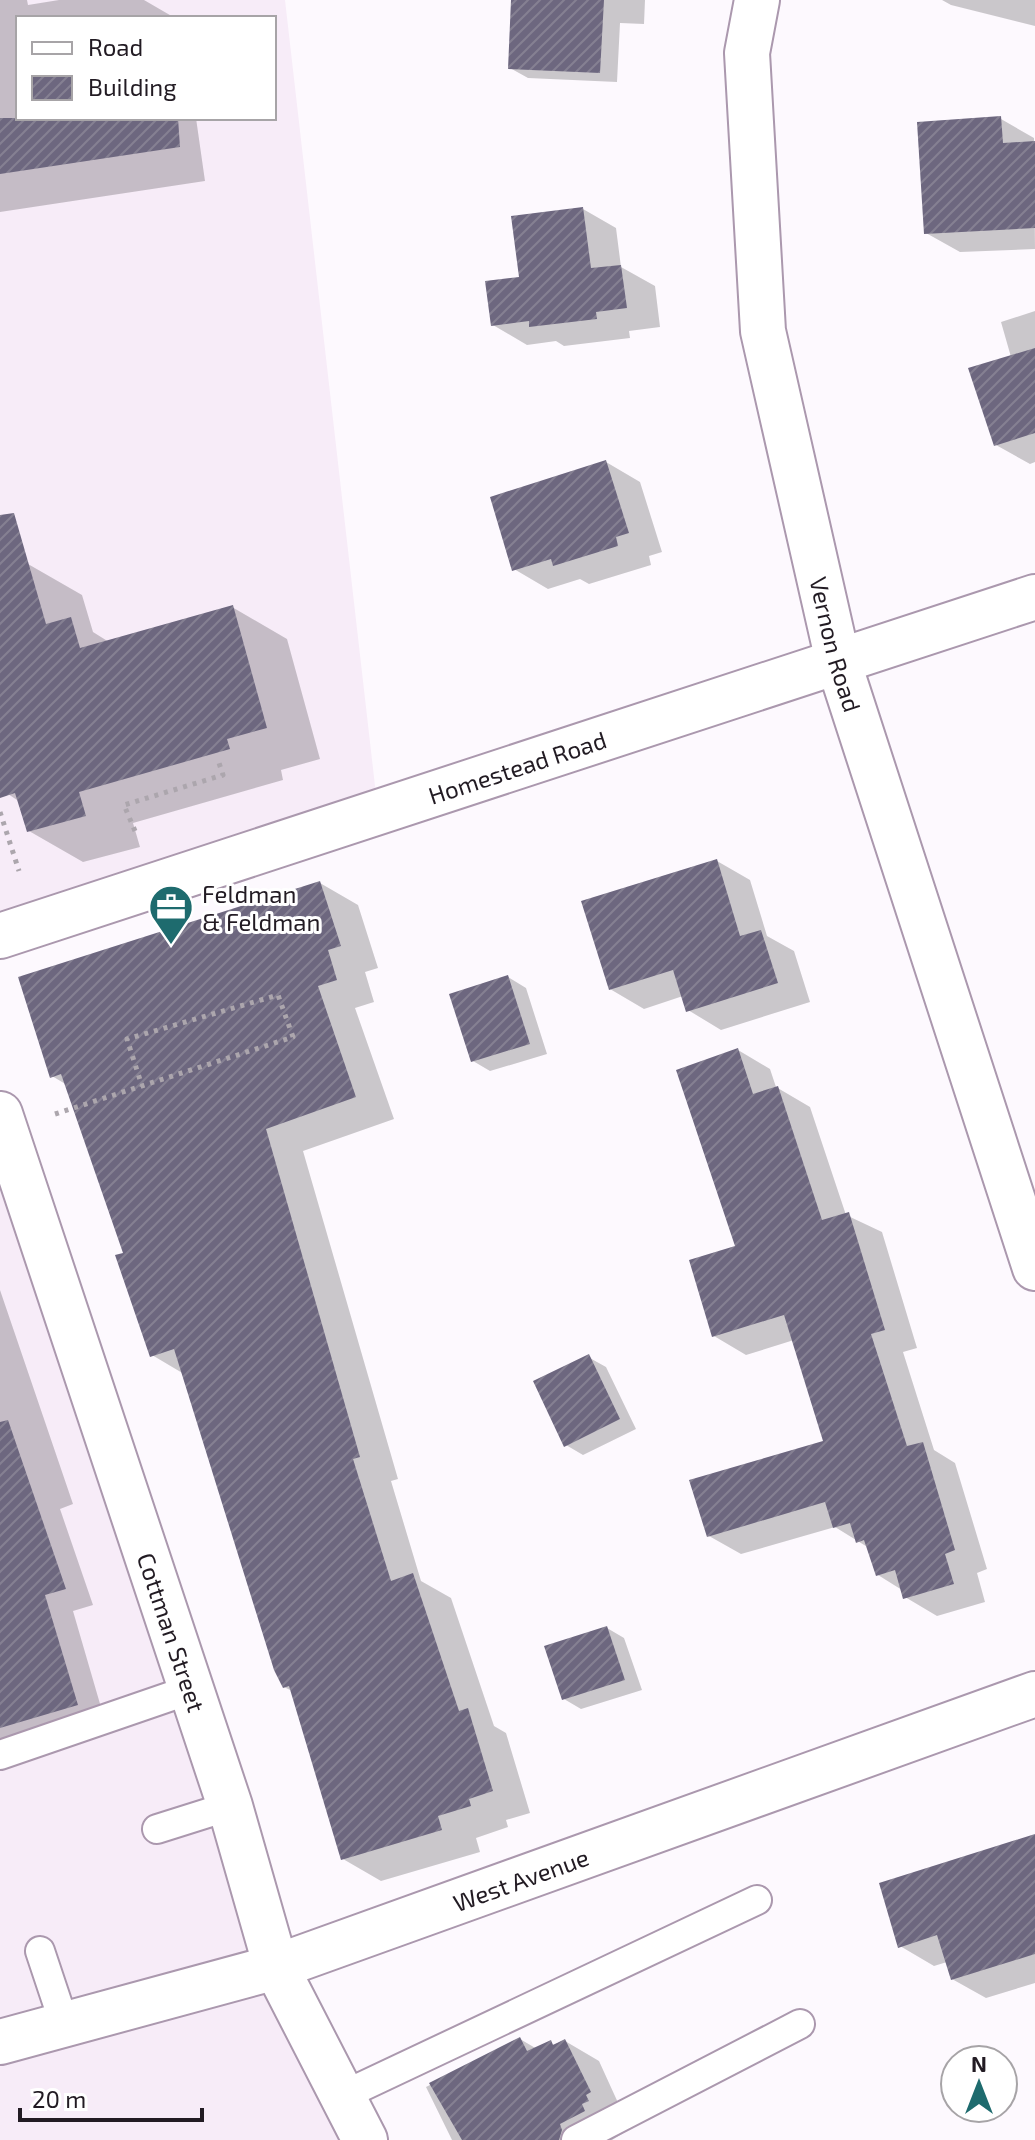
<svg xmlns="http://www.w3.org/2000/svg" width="1035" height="2140" font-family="'Exo 2',sans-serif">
	<defs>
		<pattern id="building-hatch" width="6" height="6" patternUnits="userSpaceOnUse" patternTransform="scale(2)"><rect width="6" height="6" fill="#6d677f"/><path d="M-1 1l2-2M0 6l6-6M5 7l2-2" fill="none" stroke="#858092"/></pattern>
	</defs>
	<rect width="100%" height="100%" fill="#fdf9fe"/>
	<path fill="#f7ecf8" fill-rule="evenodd" d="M0 0H285L378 812 0 936ZM18 18H274V118H18Z
		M0 1114 230 1806 365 2140H0Z"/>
	<path fill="#0003" d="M0 0H27L28 5 59 0H144L175 18H18V118H196L205 181 0 212Z
		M513 0H645L644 24 620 23 617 82 528 78 510 68Z
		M942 0H1035V26L951 5Z
		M1001 119 1034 138 1035 249 960 252 926 233Z
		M583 209 616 228 621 267 655 286 660 327 629 331 630 338 564 346 556 341 527 345 493 325Z
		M1035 311V462L1030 464 996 445 1011 357 1001 322Z
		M606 462 640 482 662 552 649 556 651 565 589 584 580 579 548 589 514 569Z
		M28 564 82 595 93 632 109 642 232 607 287 639 320 759 281 770 283 780 133 823 140 847 83 862 29 831 20 802 8 794 0 766V572Z
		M717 861 750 880 767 936 794 951 810 1002 721 1030 688 1010 683 996 644 1009 610 989Z
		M320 883 358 905 378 968 365 972 374 1002 355 1008 394 1119 303 1151 398 1479 391 1481 421 1581 451 1598 494 1726 506 1733 530 1813 506 1820 508 1827 476 1838 480 1852 381 1881 343 1859 292 1691 284 1687 184 1374 152 1355 126 1254 67 1085 52 1076Z
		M508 977 526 988 547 1054 490 1071 473 1061Z
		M738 1050 770 1069 776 1087 810 1107 846 1215 882 1232 917 1348 903 1352 934 1450 955 1463 987 1569 977 1573 985 1602 937 1616 905 1597 902 1590 878 1575 869 1548 835 1527 741 1554 709 1536 825 1443 794 1340 746 1355 714 1336 737 1248Z
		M0 1290 73 1504 60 1509 93 1605 73 1611 105 1721 0 1752Z
		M588 1357 606 1367 636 1429 583 1455 566 1445Z
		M607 1628 624 1638 642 1690 581 1709 564 1699Z
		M1035 1837V1983L986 1998 952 1979 947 1962 934 1966 900 1946Z
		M520 2039 537 2049 565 2041 599 2061 630 2129 612 2140H452L426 2087Z"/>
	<path fill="url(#building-hatch)" d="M511 0H604L600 73 508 69Z
		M1001 116 1003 143 1035 141V228L924 234 917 122Z
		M0 118H178L180 147 0 174Z
		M583 207 591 268 621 265 627 308 596 312 597 319 529 327V321L491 326 485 281 519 277 511 216Z
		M1035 348V433L994 446 968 368Z
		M606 460 629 533 616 537 618 546 553 566 551 559 512 571 490 497Z
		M14 513 46 624 71 617 80 648 233 605 267 728 227 739 230 749 79 792 86 816 27 832 15 793 0 798V515Z
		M717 859 740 936 761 930 778 983 686 1012 673 970 609 990 581 901Z
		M320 881 341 946 328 950 337 980 318 986 356 1097 266 1129 360 1457 353 1459 391 1581 413 1573 459 1711 468 1708 493 1791 469 1799 471 1806 438 1816 442 1830 341 1860 289 1686 283 1688 274 1670 174 1349 150 1357 115 1255 123 1253 61 1074 50 1078 18 977Z
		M508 975 530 1044 471 1062 449 994Z
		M738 1048 753 1094 778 1086 822 1220 849 1212 885 1330 871 1334 907 1446 923 1442 955 1550 945 1554 954 1584 903 1599 895 1570 876 1576 864 1540 856 1543 850 1523 833 1528 825 1502 707 1537 689 1480 823 1441 784 1315 712 1337 689 1260 735 1246 676 1070Z
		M589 1354 620 1419 564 1447 533 1381Z
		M8 1420 66 1589 45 1595 78 1705 0 1728V1422Z
		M607 1626 625 1680 562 1700 544 1646Z
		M1035 1834V1954L951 1980 937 1935 898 1948 879 1883Z
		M520 2037 527 2051 551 2040 553 2045 565 2039 591 2092 586 2095 589 2101 582 2104 585 2111 560 2124 562 2130 559 2140H462L429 2083Z"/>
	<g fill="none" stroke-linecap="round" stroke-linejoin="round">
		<g stroke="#ab98ae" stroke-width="32">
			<path id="lane" d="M0 1755 192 1689
				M157 1829 230 1806
				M40 1951 65 2026
				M342 2096 757 1900
				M576 2140 800 2024"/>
		</g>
		<g stroke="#ab98ae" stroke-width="48">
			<g id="street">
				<path id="s1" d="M757 0 747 53 763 331 838 661 1035 1268"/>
				<path id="s2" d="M0 936 1035 597"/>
				<path id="s3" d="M0 1114 230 1806 276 1967 365 2140"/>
				<path id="s4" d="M0 2042 276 1967 1035 1694"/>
			</g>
		</g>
		<path stroke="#aca6ad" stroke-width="5" stroke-dasharray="4 6" stroke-linecap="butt" d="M0 812 19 871
			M135 831 124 805 223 775 218 760
			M55 1114 293 1037 278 995 127 1039 142 1086"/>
		<use href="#lane" stroke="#fff" stroke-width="28"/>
		<use href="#street" stroke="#fff" stroke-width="44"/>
	</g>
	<defs>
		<g id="office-pin" transform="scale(2.3)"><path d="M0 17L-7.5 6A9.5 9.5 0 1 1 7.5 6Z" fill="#1e6b6e" stroke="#fff"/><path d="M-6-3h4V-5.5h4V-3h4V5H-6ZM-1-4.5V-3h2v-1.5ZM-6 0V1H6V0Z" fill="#fff"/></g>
	</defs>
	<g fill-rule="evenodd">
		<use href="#office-pin" x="171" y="907"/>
	</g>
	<g text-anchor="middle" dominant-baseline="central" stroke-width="6" stroke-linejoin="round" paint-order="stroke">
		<g font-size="24" fill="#221b23" stroke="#fff">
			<text stroke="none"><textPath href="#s1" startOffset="654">Vernon Road</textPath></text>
			<text stroke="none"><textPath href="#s2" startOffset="544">Homestead Road</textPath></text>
			<text stroke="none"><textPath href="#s3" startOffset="546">Cottman Street</textPath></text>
			<text stroke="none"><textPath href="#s4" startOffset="546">West Avenue</textPath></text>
		</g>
		<g font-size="24" fill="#221b23" stroke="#fff" text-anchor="start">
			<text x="202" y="893">Feldman<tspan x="202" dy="28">&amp; Feldman</tspan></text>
		</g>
	</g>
	<rect x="16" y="16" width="260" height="104" fill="#ffffff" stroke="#a7a4a7" stroke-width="2"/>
	<rect x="32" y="42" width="40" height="12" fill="#ffffff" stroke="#a7a4a7" stroke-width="2"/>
	<text x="88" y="56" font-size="24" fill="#221b23">Road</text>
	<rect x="32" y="76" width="40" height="24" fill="url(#building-hatch)" stroke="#a7a4a7" stroke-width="2"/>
	<text x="88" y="96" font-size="24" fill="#221b23">Building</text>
	<g transform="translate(979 2084)"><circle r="38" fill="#ffffff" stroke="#a7a4a7" stroke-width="2"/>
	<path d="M0-6L14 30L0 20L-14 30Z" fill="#1e6b6e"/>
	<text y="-12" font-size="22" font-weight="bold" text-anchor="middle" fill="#221b23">N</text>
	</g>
	<path d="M20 2108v12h182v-12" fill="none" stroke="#221b23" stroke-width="4"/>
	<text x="32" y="2108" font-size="24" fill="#221b23" stroke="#ffffff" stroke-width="6" paint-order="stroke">20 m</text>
</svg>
